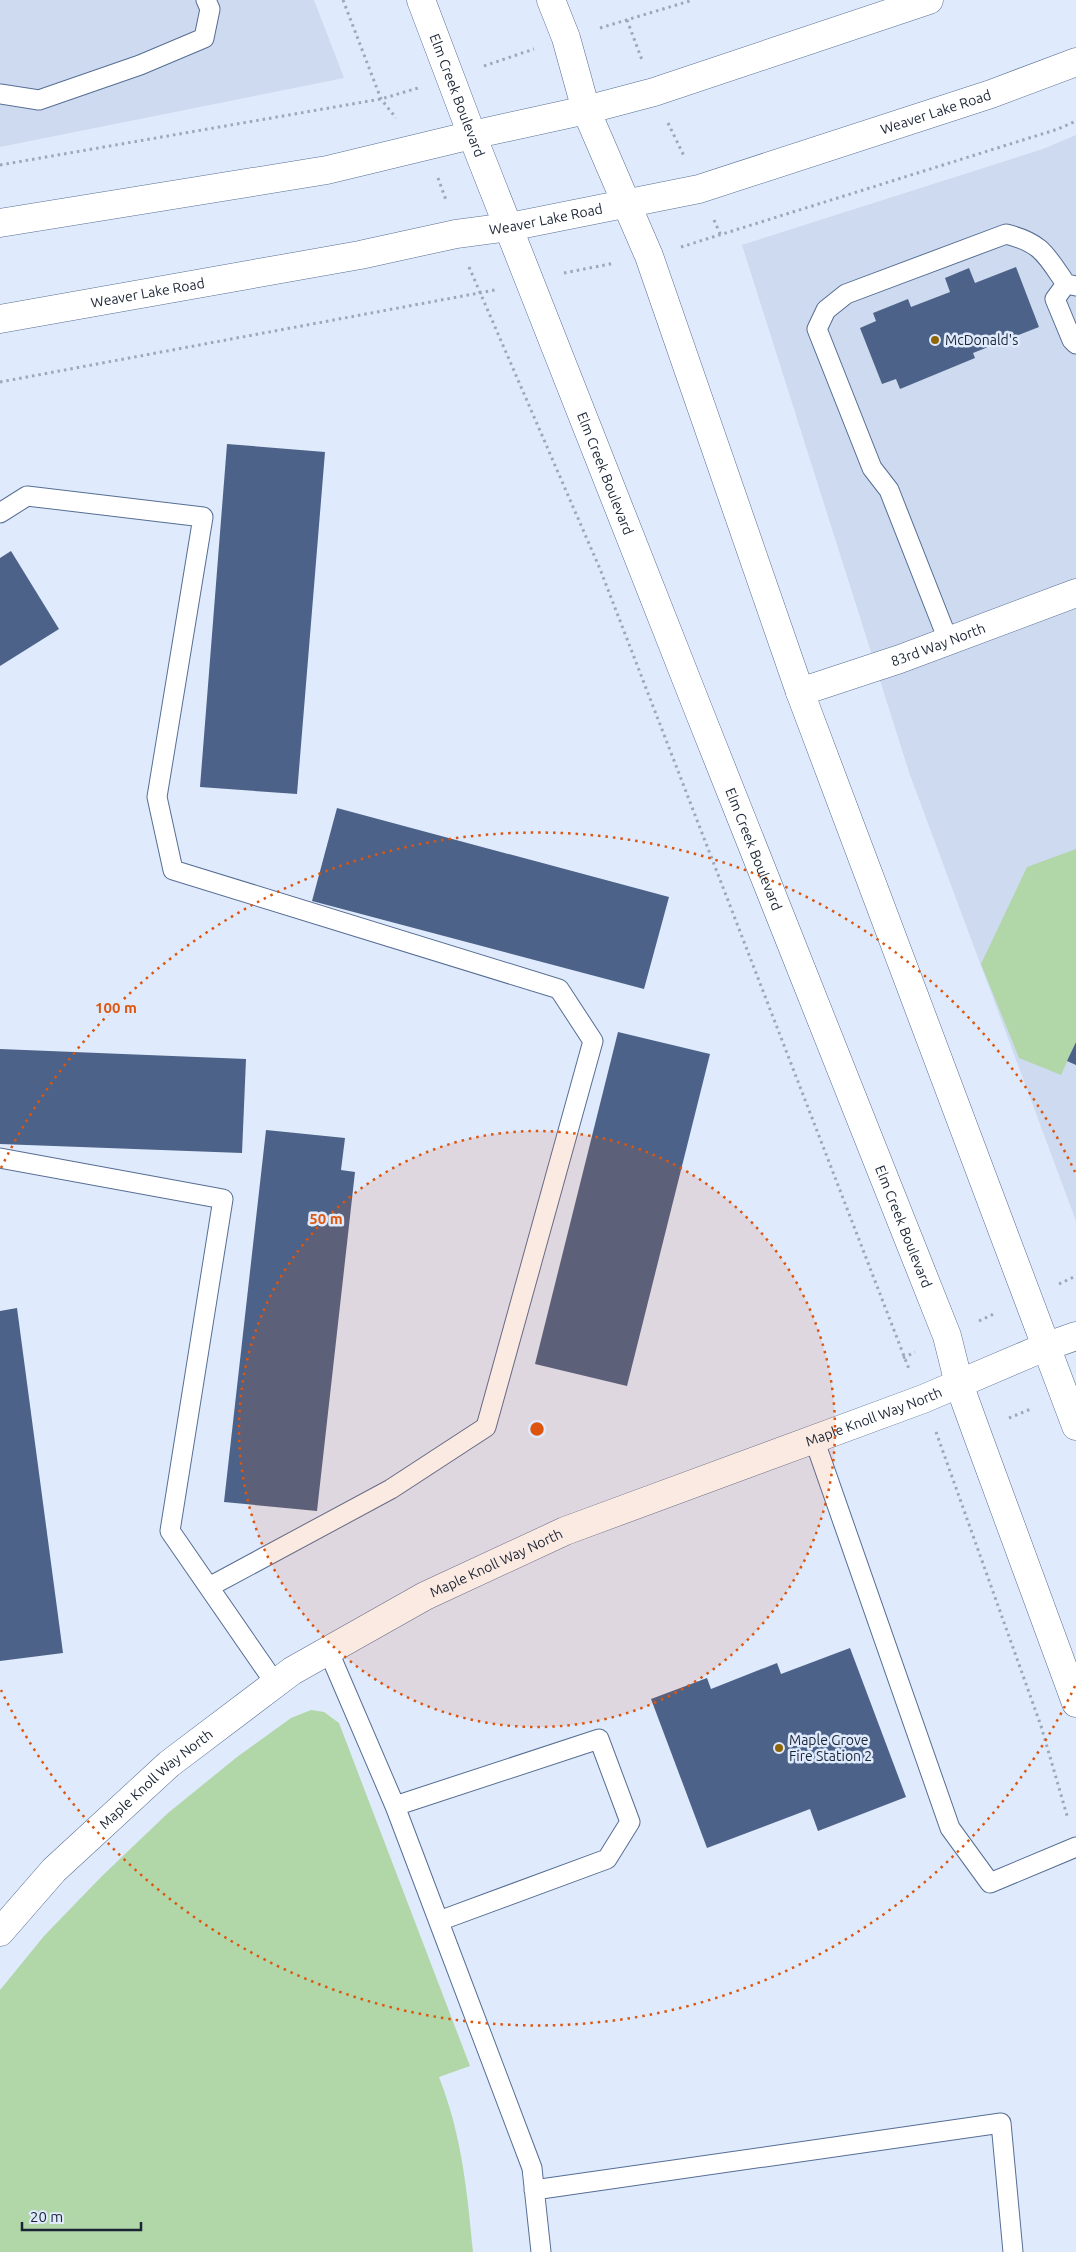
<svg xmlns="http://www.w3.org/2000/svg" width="1076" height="2252" font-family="Ubuntu,sans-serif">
	<rect width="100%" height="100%" fill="#dfeafc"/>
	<path fill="#cedaef" d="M0 0H314L344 78 0 147Z
		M1076 135V1221L910 775 742 245 1043 149Z"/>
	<path fill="#b1d7a9" d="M1076 849V1042L1061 1075 1019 1058 981 964 1027 867Z
		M311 1710 324 1712 339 1723 470 2066 439 2077C462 2136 467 2190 473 2252H0V1990L44 1936 102 1876 168 1813 237 1757 291 1718Z"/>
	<path fill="#4c6288" d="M1016 267 1039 327 973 353 975 358 900 389 896 379 882 384 860 328 876 321 873 313 908 299 911 307 950 292 945 278 969 268 975 283Z
		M227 444 325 452 297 794 200 787Z
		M11 551 59 629 0 666V558Z
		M337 808 669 897 644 989 312 901Z
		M618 1032 710 1054 627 1386 535 1364Z
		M1076 1042V1065L1067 1061Z
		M0 1049 246 1059 242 1153 0 1144Z
		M266 1130 345 1138 341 1170 355 1172 317 1511 224 1502Z
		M17 1308 63 1653 0 1661V1311Z
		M850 1648 906 1797 818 1831 810 1809 707 1848 651 1699 707 1678 711 1689 777 1663 781 1674Z"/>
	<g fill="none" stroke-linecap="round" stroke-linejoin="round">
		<g stroke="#566e94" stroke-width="21">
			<path id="service" d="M0 94 39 100 140 65 204 38 210 9 206 0
				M1066 284 1055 299 1072 340 1076 344
				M0 513 27 496 203 517 157 797 173 870 559 989 593 1041 486 1427 391 1489 209 1587
				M948 640 889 490 872 468 817 329 826 310 846 294 1006 234C1042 243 1046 255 1066 284L1076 286
				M0 1158 223 1199 170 1531 275 1683
				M814 1439 950 1828 990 1883 1076 1847
				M328 1650 395 1806 532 2168 541 2252
				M395 1806 599 1739 630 1822 607 1859 439 1921
				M534 2190 1001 2123 1013 2252"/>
		</g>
		<g stroke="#566e94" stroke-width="29">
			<g id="tertiary">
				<path id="s1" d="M800 692 900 659 1076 593"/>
				<path id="s2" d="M0 1932 54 1870 169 1764 292 1671 425 1596 565 1531 923 1399 1045 1347 1076 1336"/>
			</g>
		</g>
		<g stroke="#566e94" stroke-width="29">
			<g id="secondary">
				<path id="s3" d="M421 0 472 135 700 714 947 1336 959 1384 976 1431 1076 1703"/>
				<path d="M551 0 566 38 586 110 649 256 800 692 1076 1426"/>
				<path d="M0 223 327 170 472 135 586 110 654 92 929 0"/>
				<path id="s4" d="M0 319 360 255 456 234 509 227 699 189 991 94 1076 62"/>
			</g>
		</g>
		<path stroke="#9da8b9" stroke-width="3" stroke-dasharray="2.5 4" stroke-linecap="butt" d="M343 0 381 99 396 118
			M627 20 642 60
			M600 28 693 0
			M484 66 534 49
			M668 123 684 156
			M0 165 381 99 418 88
			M438 178 446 200
			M714 220 721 236
			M681 247 1058 129 1076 121
			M469 267 600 569 909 1369
			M564 273 615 263
			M0 382 495 290
			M1059 1284 1076 1276
			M979 1321 996 1313
			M903 1358 915 1352
			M1009 1418 1033 1408
			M936 1432 1041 1726 1068 1819"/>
		<use href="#service" stroke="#fff" stroke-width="19"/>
		<use href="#tertiary" stroke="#fff" stroke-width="28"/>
		<use href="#secondary" stroke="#fff" stroke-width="28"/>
	</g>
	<circle cx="537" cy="1429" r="298" fill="#de560e" fill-opacity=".12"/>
	<g fill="none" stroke="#de560e" stroke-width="2.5" stroke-dasharray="2.5 5">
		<circle cx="537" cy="1429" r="298"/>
		<path d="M1075 1686A596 596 0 0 1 1 1690M1 1168A596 596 0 0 1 1075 1172"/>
	</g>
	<g fill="#8e660a" stroke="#dfeafc" stroke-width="2">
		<circle cx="935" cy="340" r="5"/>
		<circle cx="779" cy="1748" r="5"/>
	</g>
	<g text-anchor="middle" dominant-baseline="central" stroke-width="5" stroke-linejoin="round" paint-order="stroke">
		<g font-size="14" fill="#1a2434" stroke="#dfeafc">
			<text stroke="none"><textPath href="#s3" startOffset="102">Elm Creek Boulevard</textPath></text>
			<text stroke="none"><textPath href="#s4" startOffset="960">Weaver Lake Road</textPath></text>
			<text stroke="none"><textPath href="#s4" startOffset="555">Weaver Lake Road</textPath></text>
			<text stroke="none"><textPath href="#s4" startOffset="150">Weaver Lake Road</textPath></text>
			<text stroke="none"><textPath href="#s3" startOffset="508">Elm Creek Boulevard</textPath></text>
			<text stroke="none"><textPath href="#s1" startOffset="146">83rd Way North</textPath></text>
			<text stroke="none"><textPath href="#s3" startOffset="912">Elm Creek Boulevard</textPath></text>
			<text stroke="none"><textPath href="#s3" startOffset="1318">Elm Creek Boulevard</textPath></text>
			<text stroke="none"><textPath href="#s2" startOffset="1029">Maple Knoll Way North</textPath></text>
			<text stroke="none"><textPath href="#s2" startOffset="624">Maple Knoll Way North</textPath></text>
			<text stroke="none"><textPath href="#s2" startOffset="219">Maple Knoll Way North</textPath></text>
		</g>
		<g font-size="14" fill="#1a2434" stroke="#dfeafc" text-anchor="start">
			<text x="945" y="340">McDonald's</text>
			<text x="789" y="1740">Maple Grove<tspan x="789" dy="16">Fire Station 2</tspan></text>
		</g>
	</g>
	<circle cx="537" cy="1429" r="8" fill="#de560e" stroke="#dfeafc" stroke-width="2.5"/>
	<g font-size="15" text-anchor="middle" font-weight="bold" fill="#de560e" stroke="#dfeafc" stroke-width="5" stroke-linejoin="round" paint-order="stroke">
		<text x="116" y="1013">100 m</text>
		<text x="326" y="1224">50 m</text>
	</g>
	<path d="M22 2222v8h119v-8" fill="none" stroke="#1a2434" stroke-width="2.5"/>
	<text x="30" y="2222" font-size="15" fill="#1a2434" stroke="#dfeafc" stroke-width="4" paint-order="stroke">20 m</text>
</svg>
